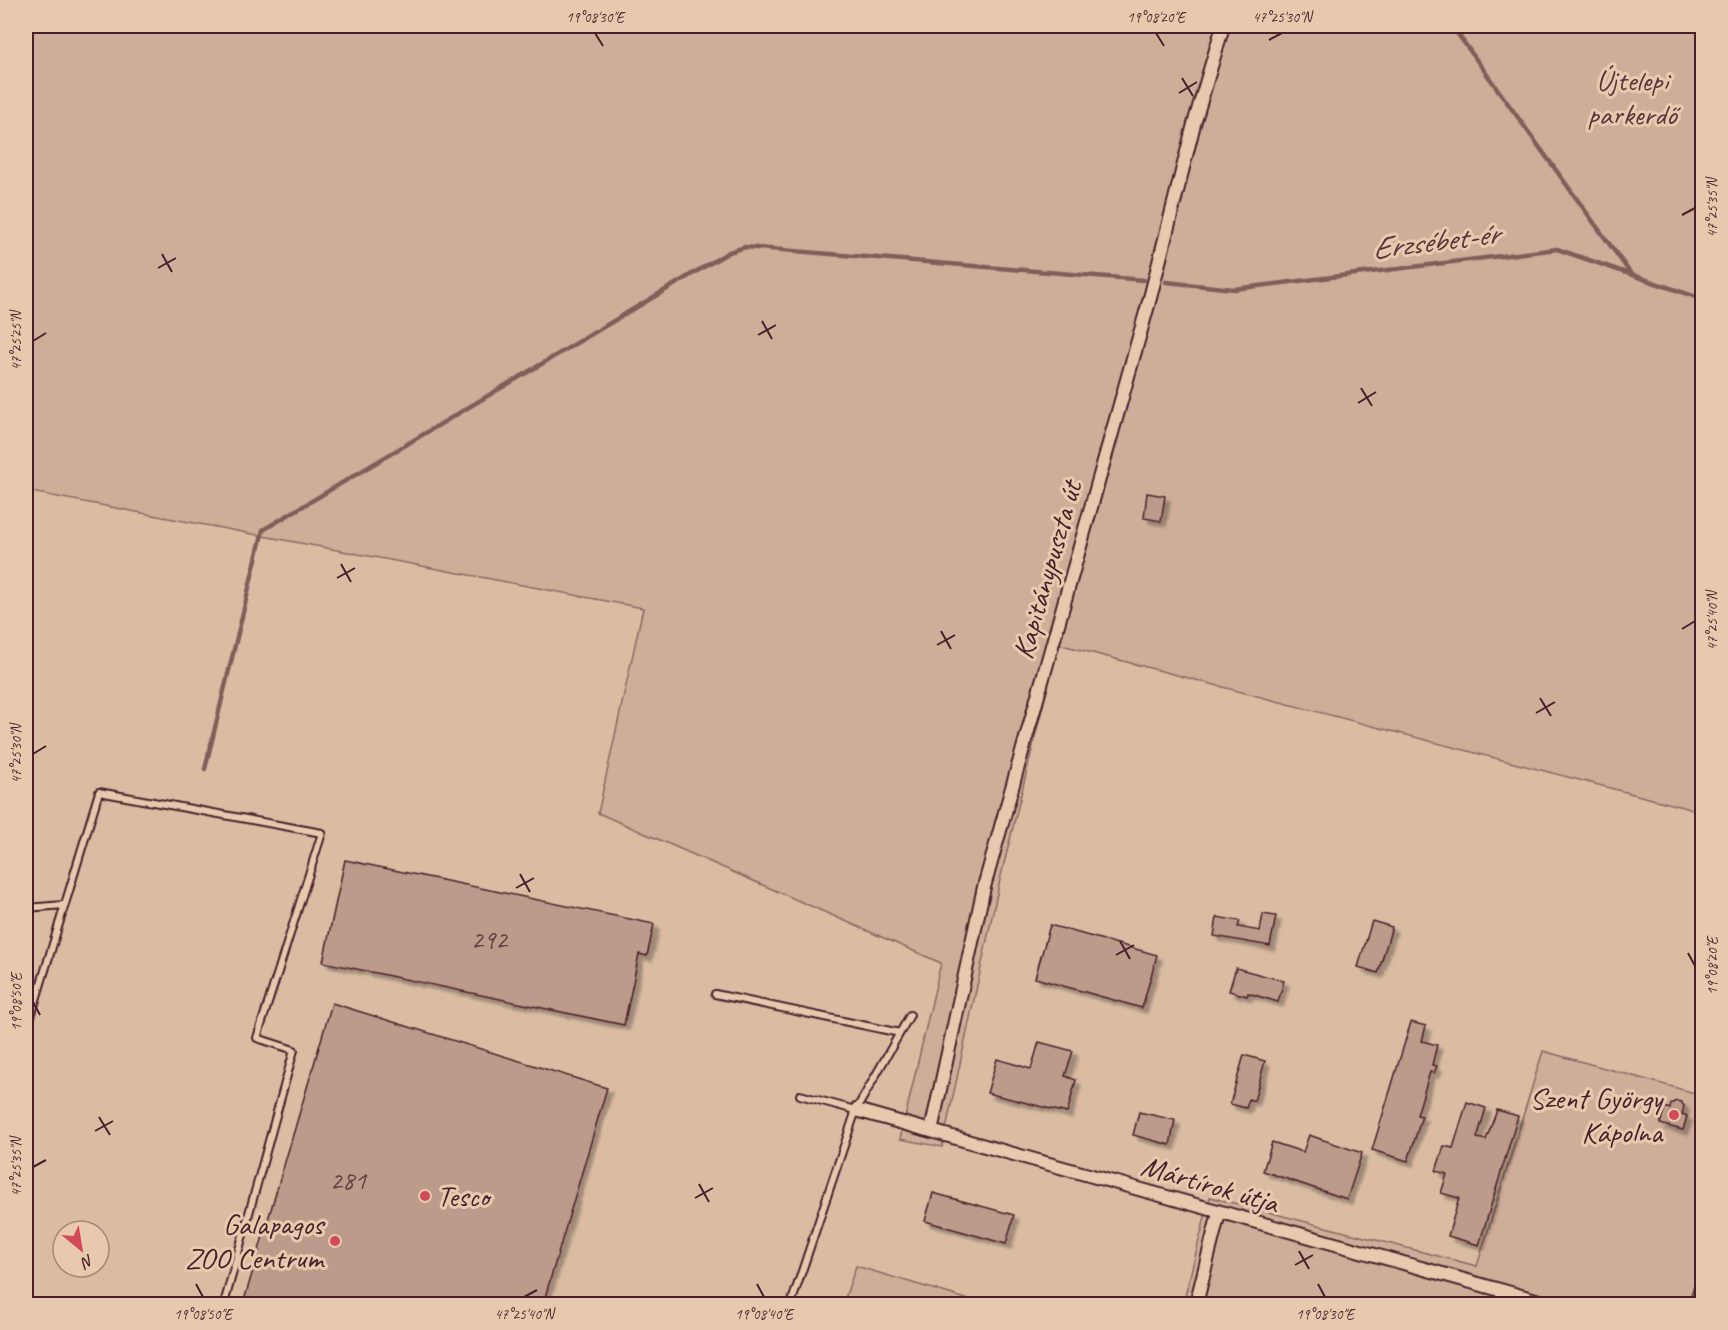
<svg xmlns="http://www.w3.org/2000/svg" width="1728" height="1330" font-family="Caveat,sans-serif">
	<defs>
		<filter id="shadow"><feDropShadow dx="5" dy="5" stdDeviation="1.5" flood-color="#0004"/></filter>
	</defs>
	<rect width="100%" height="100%" fill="#e7caae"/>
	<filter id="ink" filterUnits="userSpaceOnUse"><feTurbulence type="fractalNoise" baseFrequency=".0167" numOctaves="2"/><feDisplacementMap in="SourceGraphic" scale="12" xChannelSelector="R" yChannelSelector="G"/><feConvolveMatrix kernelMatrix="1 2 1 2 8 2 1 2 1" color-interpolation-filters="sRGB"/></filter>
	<g filter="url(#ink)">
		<path fill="#dabca3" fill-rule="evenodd" d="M26 491 644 608 598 813 941 963 900 1139 1000 880 1057 644 1702 812V1095L1543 1051 1477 1266 1211 1197 1183 1304H983L857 1266 843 1304H26ZM63 1231H99V1267H63Z"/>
		<path fill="#ceae99" stroke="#8c6662" stroke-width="1.5" d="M26 26H1702V812L1058 644 1000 880 942 1147 900 1139 941 963 598 813 643 608 26 491Z
			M1543 1051 1702 1095V1304H1183L1210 1197 1477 1266Z
			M856 1266 983 1304H843Z"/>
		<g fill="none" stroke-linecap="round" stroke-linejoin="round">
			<path stroke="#835d5a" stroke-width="4.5" d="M1452 26 1631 274
				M1166 282 1234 289 1557 249 1702 299
				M205 769 263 530 729 252 745 247 1144 280"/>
		</g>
		<path fill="#bc9b8a" stroke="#4a1f2b" stroke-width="1.5" filter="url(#shadow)" d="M1147 493 1165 496 1161 521 1144 518Z
			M345 860 654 924 647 956 639 954 624 1025 323 962Z
			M1263 914 1276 916 1270 946 1214 936 1217 917 1240 921 1238 927 1260 931Z
			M1372 921 1392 927 1378 973 1358 967Z
			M1050 925 1157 955 1142 1008 1035 978Z
			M1236 968 1284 981 1278 1002 1248 993 1247 996 1229 991Z
			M332 1003 607 1088 543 1304H243Z
			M1411 1022 1426 1026 1422 1041 1437 1045 1432 1065 1437 1066 1434 1073 1430 1072 1417 1115 1422 1116 1408 1161 1372 1150Z
			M1039 1042 1073 1051 1065 1076 1076 1080 1067 1113 987 1093 997 1059 1031 1069Z
			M1244 1055 1265 1061 1254 1101 1249 1099 1246 1108 1230 1104Z
			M1676 1101 1681 1102 1684 1106 1682 1114 1687 1116 1683 1130 1660 1124 1665 1107 1670 1109 1671 1104Z
			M1467 1102 1486 1108 1477 1138 1486 1140 1497 1110 1518 1116 1479 1245 1448 1236 1459 1198 1441 1193 1447 1174 1436 1171 1444 1146 1453 1148Z
			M1139 1112 1175 1120 1170 1145 1133 1135Z
			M1309 1135 1362 1153 1347 1199 1263 1171 1272 1142 1303 1152Z
			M933 1193 1014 1215 1006 1244 925 1221Z"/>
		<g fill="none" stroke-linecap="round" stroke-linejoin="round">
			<g stroke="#4a1f2b" stroke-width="10">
				<path id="lane" d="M26 908 64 905
					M715 994 900 1033
					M26 1033 99 792 322 833 257 1038 294 1050 224 1304
					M800 1095 855 1110
					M791 1304 856 1110 910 1015"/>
			</g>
			<g stroke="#4a1f2b" stroke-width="16">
				<path id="street" d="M856 1110 1550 1304
					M931 1131 984 887 1150 298 1194 124 1223 26
					M1196 1304 1219 1213
					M1696 1304 1702 1284"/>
			</g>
			<use href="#lane" stroke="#e7caae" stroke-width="6"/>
			<use href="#street" stroke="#e7caae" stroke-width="12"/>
		</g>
	</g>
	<path fill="none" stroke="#4a1f2b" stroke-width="2" d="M595 33 603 46M1156 33 1164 46M1269 40 1282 33M1182 78 1193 96M1179 93 1197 82M1682 215 1695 208M162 254 172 272M158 268 176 258M762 321 772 339M758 335 776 325M33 341 46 333M1361 388 1372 406M1358 403 1376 392M341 564 351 582M337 578 355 568M1682 629 1695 621M941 631 951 649M937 645 955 635M1540 698 1551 716M1536 713 1555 702M33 754 46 746M520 874 530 892M516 888 534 878M1120 941 1130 959M1688 953 1695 966M1116 955 1134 945M33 1002 40 1015M99 1117 110 1135M95 1131 113 1121M33 1167 46 1160M699 1184 709 1202M695 1198 713 1188M1299 1251 1309 1269M1295 1265 1313 1255M196 1284 203 1297M757 1284 764 1297M1318 1284 1325 1297M524 1297 537 1290"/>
	<g fill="#d1495b" stroke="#e7caae" stroke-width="2">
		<circle cx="1674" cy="1115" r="6"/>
		<circle cx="425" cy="1196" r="6"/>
		<circle cx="335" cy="1241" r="6"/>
	</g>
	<g text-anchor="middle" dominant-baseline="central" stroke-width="6" stroke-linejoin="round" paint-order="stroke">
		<g font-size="27" fill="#663e43">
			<text x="489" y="939">292</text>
			<text x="348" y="1180">281</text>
		</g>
		<g font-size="30" fill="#5e343c" stroke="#e7caae">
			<text x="1632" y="80">Újtelepi<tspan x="1632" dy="34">parkerdő</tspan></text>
		</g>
		<g font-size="30" fill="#4a1f2b" stroke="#e7caae">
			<text transform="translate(1047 570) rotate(-74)">Kapitánypuszta út</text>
			<text transform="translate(1210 1184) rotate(16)">Mártírok útja</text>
		</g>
		<g font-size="30" fill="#4a1f2b" stroke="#e7caae" text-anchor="end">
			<text x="1662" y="1098">Szent György<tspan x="1662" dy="34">Kápolna</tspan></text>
			<text x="437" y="1196" text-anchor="start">Tesco</text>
			<text x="323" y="1224">Galapagos<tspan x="323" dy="34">ZOO Centrum</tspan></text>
		</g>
		<g font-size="32" font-style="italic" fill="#5d343b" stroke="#e7caae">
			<text transform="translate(1435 241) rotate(-7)">Erzsébet-ér</text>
		</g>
	</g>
	<rect width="1728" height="1330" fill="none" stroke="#e7caae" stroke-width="66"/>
	<g transform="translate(81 1249) rotate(150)"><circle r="28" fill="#e7caae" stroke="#a8867a" stroke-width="1.5"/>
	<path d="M0-4.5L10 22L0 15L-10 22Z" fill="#d1495b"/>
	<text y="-9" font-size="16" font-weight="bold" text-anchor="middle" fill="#4a1f2b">N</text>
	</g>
	<rect x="33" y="33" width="1662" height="1264" fill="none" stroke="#4a1f2b" stroke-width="2"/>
	<g font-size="15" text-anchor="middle" fill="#4a1f2b">
		<text x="595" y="22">19°08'30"E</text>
		<text x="1156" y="22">19°08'20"E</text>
		<text x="1282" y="22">47°25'30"N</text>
		<text transform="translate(1712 208) rotate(-90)" y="5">47°25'35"N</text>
		<text transform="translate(16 341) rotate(-90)" y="5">47°25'25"N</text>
		<text transform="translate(1712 621) rotate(-90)" y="5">47°25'40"N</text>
		<text transform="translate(16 754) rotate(-90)" y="5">47°25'30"N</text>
		<text transform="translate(1712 966) rotate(-90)" y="5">19°08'20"E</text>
		<text transform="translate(16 1002) rotate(-90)" y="5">19°08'50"E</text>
		<text transform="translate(16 1167) rotate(-90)" y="5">47°25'35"N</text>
		<text x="203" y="1319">19°08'50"E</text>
		<text x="524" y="1319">47°25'40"N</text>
		<text x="764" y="1319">19°08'40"E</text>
		<text x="1325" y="1319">19°08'30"E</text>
	</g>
</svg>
